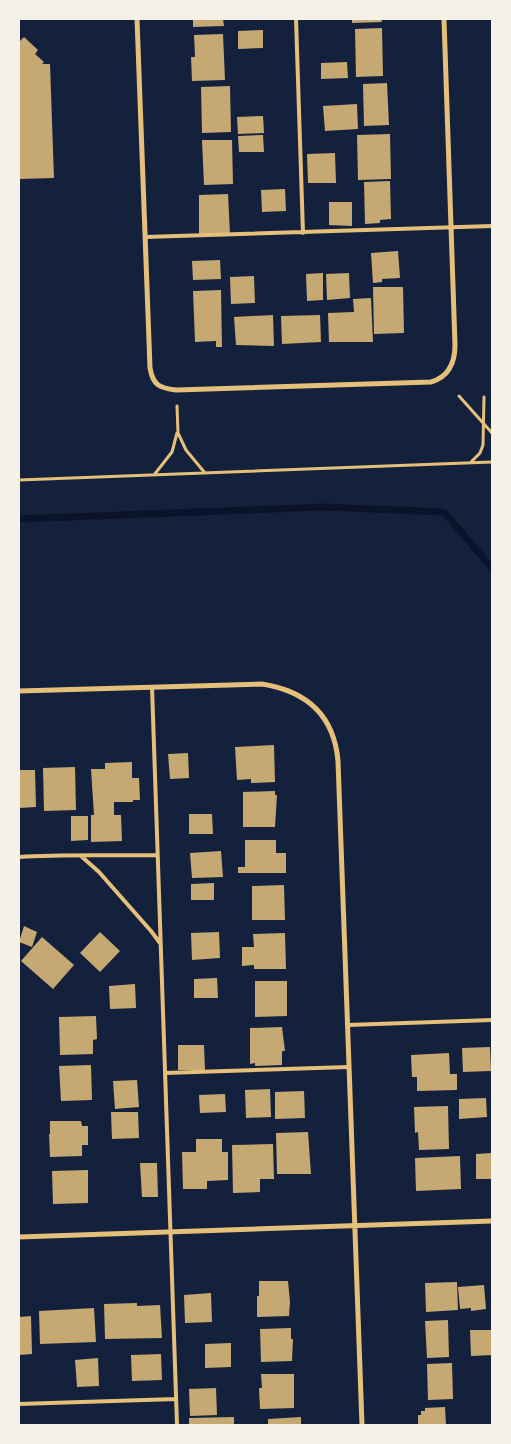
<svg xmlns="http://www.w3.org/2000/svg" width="511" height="1444" font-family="Lato,sans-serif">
	<rect width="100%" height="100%" fill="#14213d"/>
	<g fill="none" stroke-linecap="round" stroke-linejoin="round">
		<path stroke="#0b132b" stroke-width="7" d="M19 519 323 507 444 512 492 568"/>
	</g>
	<path fill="#c6a872" d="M193 19H223L224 26 193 27Z
		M352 19H381L382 22 352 23Z
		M382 28 383 76 356 77 355 29Z
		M263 30V48L238 49V31Z
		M223 34 225 80 192 81 191 57H195L194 35Z
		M24 37 38 50 35 54 44 62 42 64H50L54 178 19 179V40L20 41Z
		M347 62 348 78 321 79V63Z
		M387 83 389 125 364 126 363 84Z
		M230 86 231 132 202 133 201 87Z
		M357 104 358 129 325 131 323 106Z
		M263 116 264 133 238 134 237 117Z
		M390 134 391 179 358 180 357 135Z
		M263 135 264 152H239L238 136Z
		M202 140H232L233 184 204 185Z
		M335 153 336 183H308L307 154Z
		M390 181 391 219 380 220V223L365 224 364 182Z
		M285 189 286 211 262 212 261 190Z
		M228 194 230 234 199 235V195Z
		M329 202H352V226L329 225Z
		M398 251 400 278 382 279V282L373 283 371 253Z
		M220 260 221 279 193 280 192 261Z
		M323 273V300L307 301 306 274Z
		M349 273 350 298 327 300 326 274Z
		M254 276 255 303 231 304 230 277Z
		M373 287H403L404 333 374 334Z
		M221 290 222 347H216V341L195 342 193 291Z
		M371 298 373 342H329L328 313 354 312 353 299Z
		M273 315 274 346 236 345 234 317Z
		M320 315 321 342 282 344 281 316Z
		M274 745 275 782 251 783V779L237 780 235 747Z
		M188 753 189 778 170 779 168 754Z
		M132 762V778H139L140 800H133V802H114V815H121L122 841 91 842V815H94L91 769H105V763Z
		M75 767 76 810 44 811 43 768Z
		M19 770H35L36 807 19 808Z
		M275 791V795H277L275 827H243V792Z
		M189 814H212L213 834H189Z
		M71 816H88V840L71 841Z
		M245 840H276V853H286V873H238V867H245Z
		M221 851 223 877 192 878 190 853Z
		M214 883V900H191V884Z
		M284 885 285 920H252V886Z
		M24 926 37 932 32 947 19 942Z
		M100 932 120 951 100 972 80 953Z
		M219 932 220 958 192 960 191 933Z
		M285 933 286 969H254V965L242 966V947H254L253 934Z
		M42 937 74 965 53 989 21 961Z
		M217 978 218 998H194V979Z
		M255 981H287V1016L255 1017Z
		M135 984 136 1008 110 1009 109 986Z
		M96 1016 97 1039 93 1040V1054L60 1055 59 1017Z
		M282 1027 285 1051H282V1065L255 1066V1063L250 1064V1028Z
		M178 1045H204L205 1070H178Z
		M490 1047 491 1071 463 1072 462 1048Z
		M449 1053 450 1074H457V1090L417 1091V1077H412L411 1055Z
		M91 1065 92 1100 61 1101 59 1066Z
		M137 1080 139 1107 115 1109 113 1081Z
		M270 1089 271 1117 246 1118 245 1090Z
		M304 1091 305 1118 275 1119V1092Z
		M225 1094 226 1112 200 1113 199 1095Z
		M486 1098 487 1117 459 1119V1099Z
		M448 1106 449 1149 419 1150 418 1132 415 1133 414 1107Z
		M111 1112H138L139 1138 112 1139Z
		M50 1121H81L82 1126H88V1145H82V1156L50 1157 49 1134H50Z
		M308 1132 311 1174H277L276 1133Z
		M196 1139H222V1152H228V1180L207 1181V1189H183L182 1152H196Z
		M273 1144 274 1179H260V1192L233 1193 232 1145Z
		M492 1153V1179H476V1154Z
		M460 1156 461 1189 416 1191 415 1158Z
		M140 1163H157L158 1197H142Z
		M88 1170V1203L53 1204 52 1171Z
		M259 1281H288L290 1302 289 1316 257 1317V1296H259Z
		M457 1282 458 1310 426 1312 425 1283Z
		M484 1285 486 1309 471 1311V1308L460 1309 458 1287Z
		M211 1293 212 1322 185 1323 184 1295Z
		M137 1303V1306L160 1305 162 1338 105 1339 104 1304Z
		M94 1308 96 1342 40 1344 39 1311Z
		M31 1316 32 1354 19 1355V1317Z
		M448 1320 449 1357 427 1358 425 1321Z
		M291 1328V1339H293L292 1361 261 1362 260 1329Z
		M470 1330H492V1355L471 1356Z
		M231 1343V1367L205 1368V1344Z
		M161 1354 162 1380 132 1381 131 1355Z
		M98 1358 99 1386 77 1387 75 1360Z
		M452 1363 453 1399 428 1400 427 1364Z
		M261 1374H294V1408L260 1409 259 1388H262Z
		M216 1388 217 1415 190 1416 189 1389Z
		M445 1407 446 1425H418V1415H421V1411H425V1408Z
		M234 1417V1425H189V1418Z
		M301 1417V1425H268V1419Z"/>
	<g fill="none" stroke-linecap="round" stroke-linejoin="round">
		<path stroke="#e5c07b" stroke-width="3" d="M459 396 492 433
			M177 406 178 433 186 450 205 473
			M471 462 480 453 483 445 484 397
			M154 475 172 452 177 433
			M19 480 492 462"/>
		<path stroke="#e5c07b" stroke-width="4" d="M296 19 303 233
			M145 237 492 226
			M152 687 177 1425
			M81 856 99 872 151 931 160 943
			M19 857C65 854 111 856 157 855
			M348 1025 492 1020
			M165 1073 349 1067
			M19 1404 176 1399"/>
		<path stroke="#e5c07b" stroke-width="5" d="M137 19 150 368C153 385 159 388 176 390L431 382C448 377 455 363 455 345L444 19
			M19 691 262 684C306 691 334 715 338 761L362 1425
			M19 1237 492 1221"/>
	</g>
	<rect width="511" height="1444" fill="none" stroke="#f6f1e7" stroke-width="40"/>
</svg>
